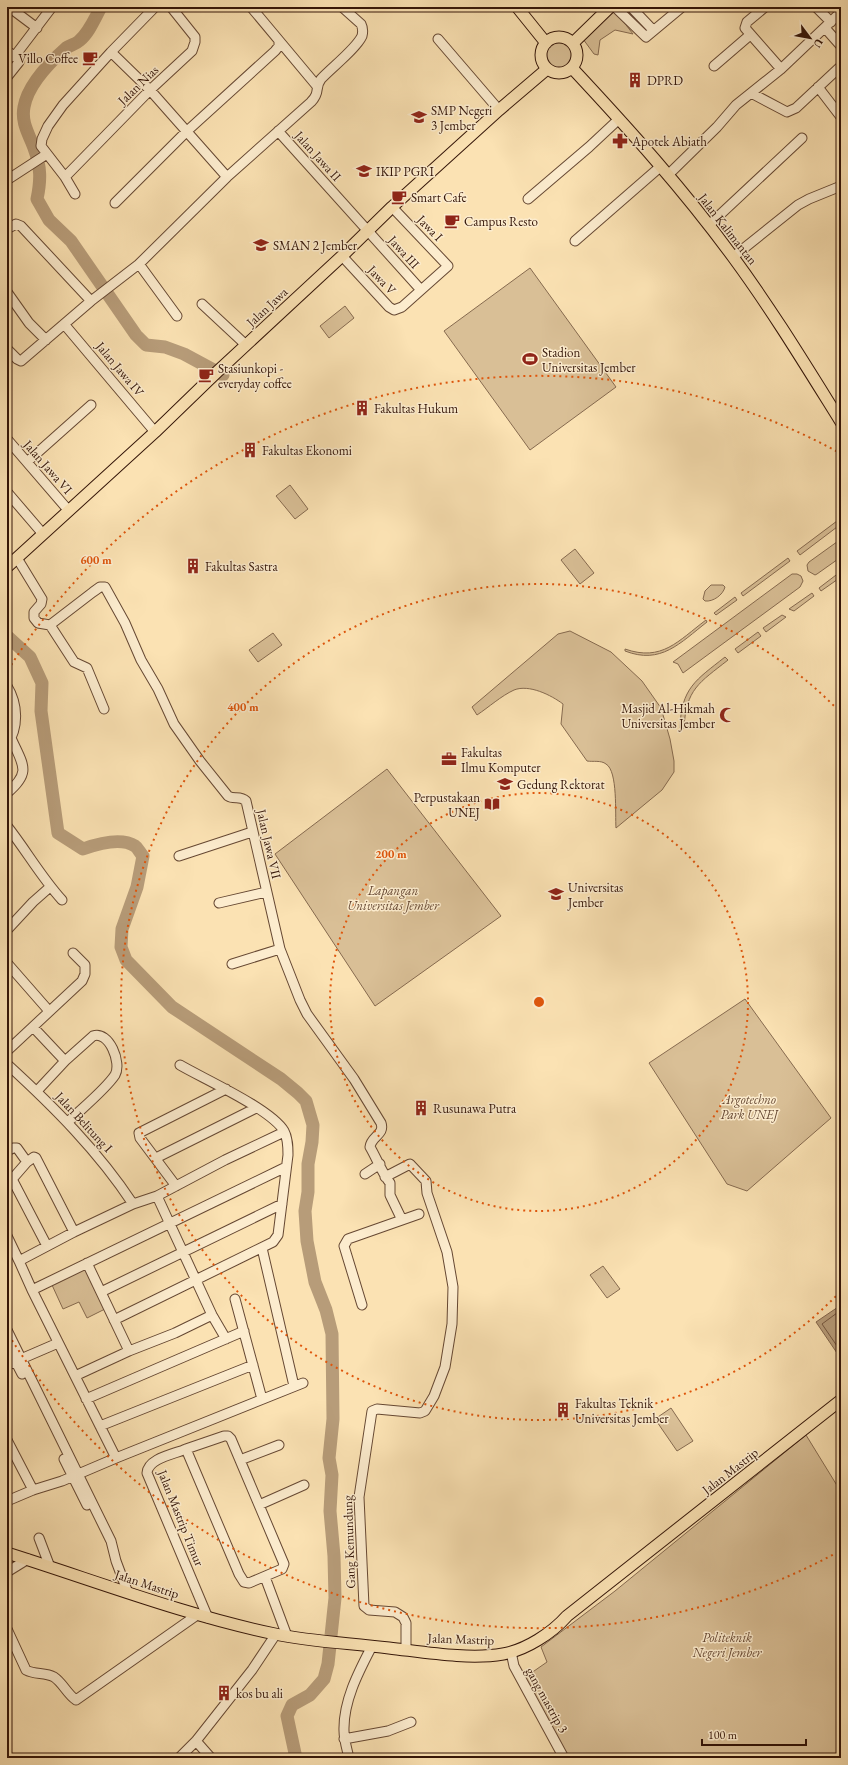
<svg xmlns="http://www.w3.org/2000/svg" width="848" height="1765" font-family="'EB Garamond',serif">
	<rect width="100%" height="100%" fill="#fbe2b3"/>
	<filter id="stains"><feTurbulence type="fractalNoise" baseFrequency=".005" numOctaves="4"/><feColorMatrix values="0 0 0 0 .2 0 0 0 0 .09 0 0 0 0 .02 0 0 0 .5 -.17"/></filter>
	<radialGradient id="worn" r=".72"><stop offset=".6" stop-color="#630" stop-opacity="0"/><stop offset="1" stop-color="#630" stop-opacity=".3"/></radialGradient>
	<path fill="#d9bf96" stroke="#866a4f" d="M613 8 633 34 615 30 600 40 598 55 594 54 583 39Z
		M541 55a18 18 0 1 1 36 0a18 18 0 1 1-36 0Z
		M530 268 616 387 530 450 444 331Z
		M345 306 354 318 329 338 320 326Z
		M290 485 308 509 295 519 276 496Z
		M841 518V524L800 555 797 551Z
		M841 539V557L817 574 815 575 808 571 807 565 809 562Z
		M575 549 594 573 580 584 561 560Z
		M788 558 790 561 743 596 741 593Z
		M840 572 841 577 821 591 819 588Z
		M792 574H797L801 576 803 581 800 587 683 673 678 664 673 662Z
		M711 585H723L725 587C723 595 713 602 705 601L703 599 705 591Z
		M812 593 814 596 794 611 789 609Z
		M735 597 737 600 716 615 714 613Z
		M782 615 786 617 766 632 763 628Z
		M706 620 707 622C680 643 661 665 625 651V649C662 662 678 641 706 620Z
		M570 631 611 652 642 681 661 708 670 739 674 761V772L662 790 616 828C615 814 618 771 606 764 601 760 593 762 587 761L561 724 563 704C551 695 529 684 514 690 501 696 489 707 477 715L472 707 558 634Z
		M758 632 761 636 738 653 735 649Z
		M273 633 282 645 258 662 249 650Z
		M725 657 728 660C699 683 686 689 684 728H680C681 688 696 680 725 657Z
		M387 769 501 916 375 1006 275 854Z
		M745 999 831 1118 747 1191 727 1184 649 1063Z
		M603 1266 620 1289 607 1298 590 1275Z
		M86 1268 105 1309 87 1318 79 1302 63 1309 52 1285Z
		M671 1408 693 1441 677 1451 655 1419Z
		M806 1435 841 1492V1758H566L524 1678 547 1662 541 1647 615 1591Z"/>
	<path fill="#b79c79" stroke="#83664c" d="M841 1305V1350L837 1353 816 1322Z"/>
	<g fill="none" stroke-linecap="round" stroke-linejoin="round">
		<path stroke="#765840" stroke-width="1" d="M841 1310 822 1324 837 1346 841 1347"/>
		<path stroke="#b79c79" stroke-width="13" d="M101 7C95 18 89 33 79 41 76 44 70 45 66 48 49 63 28 84 24 107 21 123 29 134 34 148 41 167 41 180 37 199L49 220 71 241 136 335 146 345 165 347 184 354 223 375
			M7 636 30 657 42 683 41 711 58 833 83 849C97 844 121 837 135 846 138 848 140 853 143 856L137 887 122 929 121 947 126 960 172 1007 281 1079 298 1093 306 1101 313 1125 312 1142 308 1164V1192L305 1211 307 1241 315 1282 326 1310 332 1334 333 1419 329 1458 332 1475 330 1511 334 1556 335 1598 328 1664 324 1679 310 1695 292 1705 287 1716 296 1758"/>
		<g stroke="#664833" stroke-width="11">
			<path id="minor" d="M9 7 37 28
				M251 7 317 86
				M615 7 646 37 682 7
				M631 7 653 30
				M765 7 747 22 745 28 781 69
				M816 7 831 22
				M825 28 841 46
				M438 39 499 110
				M7 51 18 59 19 62 7 77
				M111 52 150 90 227 177
				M14 57 52 7
				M714 66 750 35
				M818 87 841 117
				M751 93 787 112 796 108 841 66
				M278 131 421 290
				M668 175 717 127 736 105 781 69 841 12
				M65 177 150 90 192 51 195 42V37L171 7
				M7 180 47 154
				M75 194 65 177 41 146 42 139 48 126 63 105 111 52 155 7
				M528 199 589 147 619 119
				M115 203 186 132 275 51 279 46V42
				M709 225 802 138
				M7 229 16 224 21 226 91 301
				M575 241 660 167
				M342 256 389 307 394 310 402 307 448 266 392 207
				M733 257 798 205 809 199 841 186
				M139 264 177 316
				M7 292 29 323 46 340
				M202 304 246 345
				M64 324 155 432
				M7 349 17 359 21 361 91 301 139 264 227 177 311 102C321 92 314 88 321 79 331 68 356 49 362 36 363 32 363 28 361 24L342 7
				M7 439 69 511
				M27 462 91 405
				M7 492 43 534
				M17 558 42 599 41 604 34 612V618L38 623 50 625 93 592 100 587H105L125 623 141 660 158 689 174 724 200 761 228 796C234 800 240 795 246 801L280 949 300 1000 307 1014 354 1079 381 1123C385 1135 371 1136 370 1147 377 1159 382 1173 390 1183V1195L402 1220
				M50 625 74 662 87 668 104 709
				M7 686C18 704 19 727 7 745
				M7 793C32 772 23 765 11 738
				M7 826C26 850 41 877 62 900
				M179 856 252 832
				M219 903 266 892
				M7 930 33 902 50 887
				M7 963 49 1011
				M232 964 280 949
				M33 1027 65 1061
				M7 1051 82 981 85 974V965L73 953
				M7 1064C54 1107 98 1151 133 1204
				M37 1091 65 1061 93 1036C109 1030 122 1063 115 1075 105 1090 81 1109 68 1122
				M7 1151 13 1148H17L27 1162
				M156 1158 256 1108
				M365 1174 380 1164
				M385 1177 410 1164 426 1181 427 1193 447 1252 453 1287 452 1324 445 1367 434 1396 425 1411 420 1413 377 1409 372 1411 359 1497 364 1606 369 1610 395 1612 403 1617 406 1623V1650
				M12 1179 47 1246
				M7 1185 27 1162 34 1157 36 1158 74 1232
				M176 1186 140 1138 139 1133 226 1089
				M157 1196 212 1315 226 1339
				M7 1236 19 1261 74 1232 133 1204 157 1196 225 1160 284 1132
				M262 1248 294 1386
				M19 1261 32 1290 116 1458
				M87 1263 129 1351
				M32 1290 286 1167
				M101 1292 282 1204
				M235 1299 262 1399
				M362 1305 344 1246 348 1239 419 1214
				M114 1320 273 1242 278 1235 288 1155C288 1147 288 1138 284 1131 271 1109 204 1079 180 1065
				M7 1330 111 1541 116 1561 128 1593
				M7 1345 22 1374
				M7 1365 58 1343
				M75 1376 129 1351 175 1333 212 1315
				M86 1399 244 1331
				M100 1426 253 1365
				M224 1436H228L231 1439 284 1564 282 1569 249 1583 244 1582 239 1574 186 1449Z
				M7 1440 33 1490
				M186 1449C175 1454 148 1458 147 1473L208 1618
				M64 1459 87 1505
				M240 1460 279 1445
				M7 1501 33 1490 62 1481 116 1458 303 1383
				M259 1505 304 1485
				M39 1538 50 1567
				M7 1572 28 1559
				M265 1577 287 1636
				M7 1629 26 1670C35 1675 45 1672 54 1677 63 1683 67 1694 76 1700L197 1615
				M511 1652 514 1666 564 1758
				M344 1739 388 1731 411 1722
				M196 1741 211 1758
				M179 1758 196 1741 252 1670 276 1634
				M349 1758C347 1749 344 1740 344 1731 343 1701 359 1671 372 1646"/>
		</g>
		<g stroke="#341508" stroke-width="13">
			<path id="major" d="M517 7 546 43
				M541 55a18 18 0 1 1 36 0a18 18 0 1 1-36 0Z
				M573 43 610 7
				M572 68C628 128 684 190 733 257 772 310 806 366 841 422
				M7 567 155 432 218 371 342 256 392 207 499 110 547 69
				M7 1553C96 1581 184 1615 275 1634 313 1642 351 1643 389 1648 424 1652 469 1660 503 1654 526 1650 552 1633 567 1616L841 1400"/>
		</g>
		<use href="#minor" stroke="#fcecce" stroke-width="9"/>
		<use href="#major" stroke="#fbe2b3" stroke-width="11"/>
	</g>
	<g fill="none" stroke="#df560c" stroke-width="2" stroke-dasharray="2 4">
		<circle cx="539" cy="1002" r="209"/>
		<path d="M840 1292A418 418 0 1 1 840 712"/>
		<path d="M838 1552A626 626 0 0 1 8 1334M8 670A626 626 0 0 1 838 452"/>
	</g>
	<defs>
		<g id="cafe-bare" transform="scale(1.2)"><path d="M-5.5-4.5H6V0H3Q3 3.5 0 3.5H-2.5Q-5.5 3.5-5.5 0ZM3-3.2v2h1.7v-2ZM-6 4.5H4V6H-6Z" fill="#8f2418" stroke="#fcecce" stroke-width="2.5" paint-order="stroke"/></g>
		<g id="building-bare" transform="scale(1.2)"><path d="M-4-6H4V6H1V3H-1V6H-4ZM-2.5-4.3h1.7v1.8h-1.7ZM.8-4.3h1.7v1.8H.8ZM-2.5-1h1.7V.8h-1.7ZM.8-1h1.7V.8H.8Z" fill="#8f2418" stroke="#fcecce" stroke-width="2.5" paint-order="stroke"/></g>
		<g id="school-bare" transform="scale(1.2)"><path d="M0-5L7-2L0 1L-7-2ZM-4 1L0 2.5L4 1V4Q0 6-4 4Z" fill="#8f2418" stroke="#fcecce" stroke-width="2.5" paint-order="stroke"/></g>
		<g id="pharmacy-bare" transform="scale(1.2)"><path d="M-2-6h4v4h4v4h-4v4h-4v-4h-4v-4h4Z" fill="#8f2418" stroke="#fcecce" stroke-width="2.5" paint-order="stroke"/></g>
		<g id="stadium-bare" transform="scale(1.2)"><path d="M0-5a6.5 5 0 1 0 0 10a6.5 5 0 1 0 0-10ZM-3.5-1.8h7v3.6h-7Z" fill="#8f2418" stroke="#fcecce" stroke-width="2.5" paint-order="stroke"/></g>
		<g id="mosque-bare" transform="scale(1.2)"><path d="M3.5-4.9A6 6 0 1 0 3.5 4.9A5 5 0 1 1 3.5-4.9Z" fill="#8f2418" stroke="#fcecce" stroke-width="2.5" paint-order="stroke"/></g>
		<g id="office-bare" transform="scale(1.2)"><path d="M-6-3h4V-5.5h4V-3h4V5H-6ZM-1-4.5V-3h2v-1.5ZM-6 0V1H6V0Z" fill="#8f2418" stroke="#fcecce" stroke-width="2.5" paint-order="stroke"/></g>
		<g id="university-bare" transform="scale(1.2)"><path d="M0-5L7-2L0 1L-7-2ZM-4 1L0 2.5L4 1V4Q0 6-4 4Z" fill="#8f2418" stroke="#fcecce" stroke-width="2.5" paint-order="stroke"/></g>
		<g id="library-bare" transform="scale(1.2)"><path d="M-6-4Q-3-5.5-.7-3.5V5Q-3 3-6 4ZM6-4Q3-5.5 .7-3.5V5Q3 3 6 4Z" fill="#8f2418" stroke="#fcecce" stroke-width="2.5" paint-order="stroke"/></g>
	</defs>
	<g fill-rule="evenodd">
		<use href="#cafe-bare" x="90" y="58"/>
		<use href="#building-bare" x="635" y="80"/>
		<use href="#school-bare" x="419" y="117"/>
		<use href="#pharmacy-bare" x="620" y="141"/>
		<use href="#school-bare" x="364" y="171"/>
		<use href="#cafe-bare" x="399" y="197"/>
		<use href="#cafe-bare" x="452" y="221"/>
		<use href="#school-bare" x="261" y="245"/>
		<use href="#stadium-bare" x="530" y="359"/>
		<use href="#cafe-bare" x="206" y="375"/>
		<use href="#building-bare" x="362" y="408"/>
		<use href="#building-bare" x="250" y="450"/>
		<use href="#building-bare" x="193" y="566"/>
		<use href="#mosque-bare" x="727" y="715"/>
		<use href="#office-bare" x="449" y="759"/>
		<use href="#university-bare" x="505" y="784"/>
		<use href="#library-bare" x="492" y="804"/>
		<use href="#university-bare" x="556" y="894"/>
		<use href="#building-bare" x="421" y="1108"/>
		<use href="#building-bare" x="563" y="1410"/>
		<use href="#building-bare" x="224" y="1693"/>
	</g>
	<g text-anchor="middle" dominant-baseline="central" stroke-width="3" stroke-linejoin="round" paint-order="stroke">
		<g font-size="13" fill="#341508" stroke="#fcecce" text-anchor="start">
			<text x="78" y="58" text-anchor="end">Villo Coffee</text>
			<text x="647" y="80">DPRD</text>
			<text x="431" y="110">SMP Negeri<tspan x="431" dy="15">3 Jember</tspan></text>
			<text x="632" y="141">Apotek Abiath</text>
			<text x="376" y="171">IKIP PGRI</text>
			<text x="411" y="197">Smart Cafe</text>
			<text x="464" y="221">Campus Resto</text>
			<text x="273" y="245">SMAN 2 Jember</text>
			<text x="542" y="352">Stadion<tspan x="542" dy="15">Universitas Jember</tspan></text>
			<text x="218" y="368">Stasiunkopi -<tspan x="218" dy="15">everyday coffee</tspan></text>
			<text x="374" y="408">Fakultas Hukum</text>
			<text x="262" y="450">Fakultas Ekonomi</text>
			<text x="205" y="566">Fakultas Sastra</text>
			<text x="715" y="708" text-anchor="end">Masjid Al-Hikmah<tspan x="715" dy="15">Universitas Jember</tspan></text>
			<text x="461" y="752">Fakultas<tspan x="461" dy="15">Ilmu Komputer</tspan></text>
			<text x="517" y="784">Gedung Rektorat</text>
			<text x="480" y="797" text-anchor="end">Perpustakaan<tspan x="480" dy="15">UNEJ</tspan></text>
			<text x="568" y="887">Universitas<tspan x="568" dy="15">Jember</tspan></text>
			<text x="433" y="1108">Rusunawa Putra</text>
			<text x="575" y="1403">Fakultas Teknik<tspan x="575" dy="15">Universitas Jember</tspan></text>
			<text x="236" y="1693">kos bu ali</text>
		</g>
		<g font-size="13" fill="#341508" stroke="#fcecce">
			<text transform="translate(138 85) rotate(-44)">Jalan Nias</text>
			<text transform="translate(318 156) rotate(48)">Jalan Jawa II</text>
			<text transform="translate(430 228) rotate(46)">Jawa I</text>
			<text transform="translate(728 229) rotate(52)">Jalan Kalimantan</text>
			<text transform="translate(404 252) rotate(48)">Jawa III</text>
			<text transform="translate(382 280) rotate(47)">Jawa V</text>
			<text transform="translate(267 307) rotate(-43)">Jalan Jawa</text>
			<text transform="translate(120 369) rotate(50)">Jalan Jawa IV</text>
			<text transform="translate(48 467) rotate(49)">Jalan Jawa VI</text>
			<text transform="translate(269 844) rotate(77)">Jalan Jawa VII</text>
			<text transform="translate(84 1122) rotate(47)">Jalan Belitung I</text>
			<text transform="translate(730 1471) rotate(-38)">Jalan Mastrip</text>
			<text transform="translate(181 1518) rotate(68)">Jalan Mastrip Timur</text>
			<text transform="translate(349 1542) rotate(-92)">Gang Kemundung</text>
			<text transform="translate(147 1584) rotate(18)">Jalan Mastrip</text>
			<text transform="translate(461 1639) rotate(2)">Jalan Mastrip</text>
			<text transform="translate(547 1700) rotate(61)">gang mastrip 3</text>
		</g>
		<g font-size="13" font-style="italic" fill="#664833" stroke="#fcecce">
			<text x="393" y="890">Lapangan<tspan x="393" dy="15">Universitas Jember</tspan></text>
			<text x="749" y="1099">Argotechno<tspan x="749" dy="15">Park UNEJ</tspan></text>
			<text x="727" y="1637">Politeknik<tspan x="727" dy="15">Negeri Jember</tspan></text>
		</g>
	</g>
	<circle cx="539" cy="1002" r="6" fill="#df560c" stroke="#fcecce" stroke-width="2"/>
	<g font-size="12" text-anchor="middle" font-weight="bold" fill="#df560c" stroke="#fcecce" stroke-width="3" stroke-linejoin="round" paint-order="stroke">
		<text x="96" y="564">600 m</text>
		<text x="243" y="711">400 m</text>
		<text x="391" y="858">200 m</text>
	</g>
	<rect width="848" height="1765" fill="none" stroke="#fbe2b3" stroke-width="24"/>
	<rect x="8" y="8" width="832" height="1749" fill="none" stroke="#341508" stroke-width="2"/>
	<rect x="12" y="12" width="824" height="1741" fill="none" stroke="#341508"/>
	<g transform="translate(810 38) rotate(122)" stroke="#fcecce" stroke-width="3" paint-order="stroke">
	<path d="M0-3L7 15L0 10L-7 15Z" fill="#341508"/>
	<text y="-6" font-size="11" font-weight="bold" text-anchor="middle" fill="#341508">U</text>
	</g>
	<path d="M702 1739v6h104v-6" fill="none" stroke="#341508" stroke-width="2"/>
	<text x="708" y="1739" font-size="12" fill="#341508" stroke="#fcecce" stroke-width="3" paint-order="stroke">100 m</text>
	<rect width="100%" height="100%" filter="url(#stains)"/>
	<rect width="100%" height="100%" fill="url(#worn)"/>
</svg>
